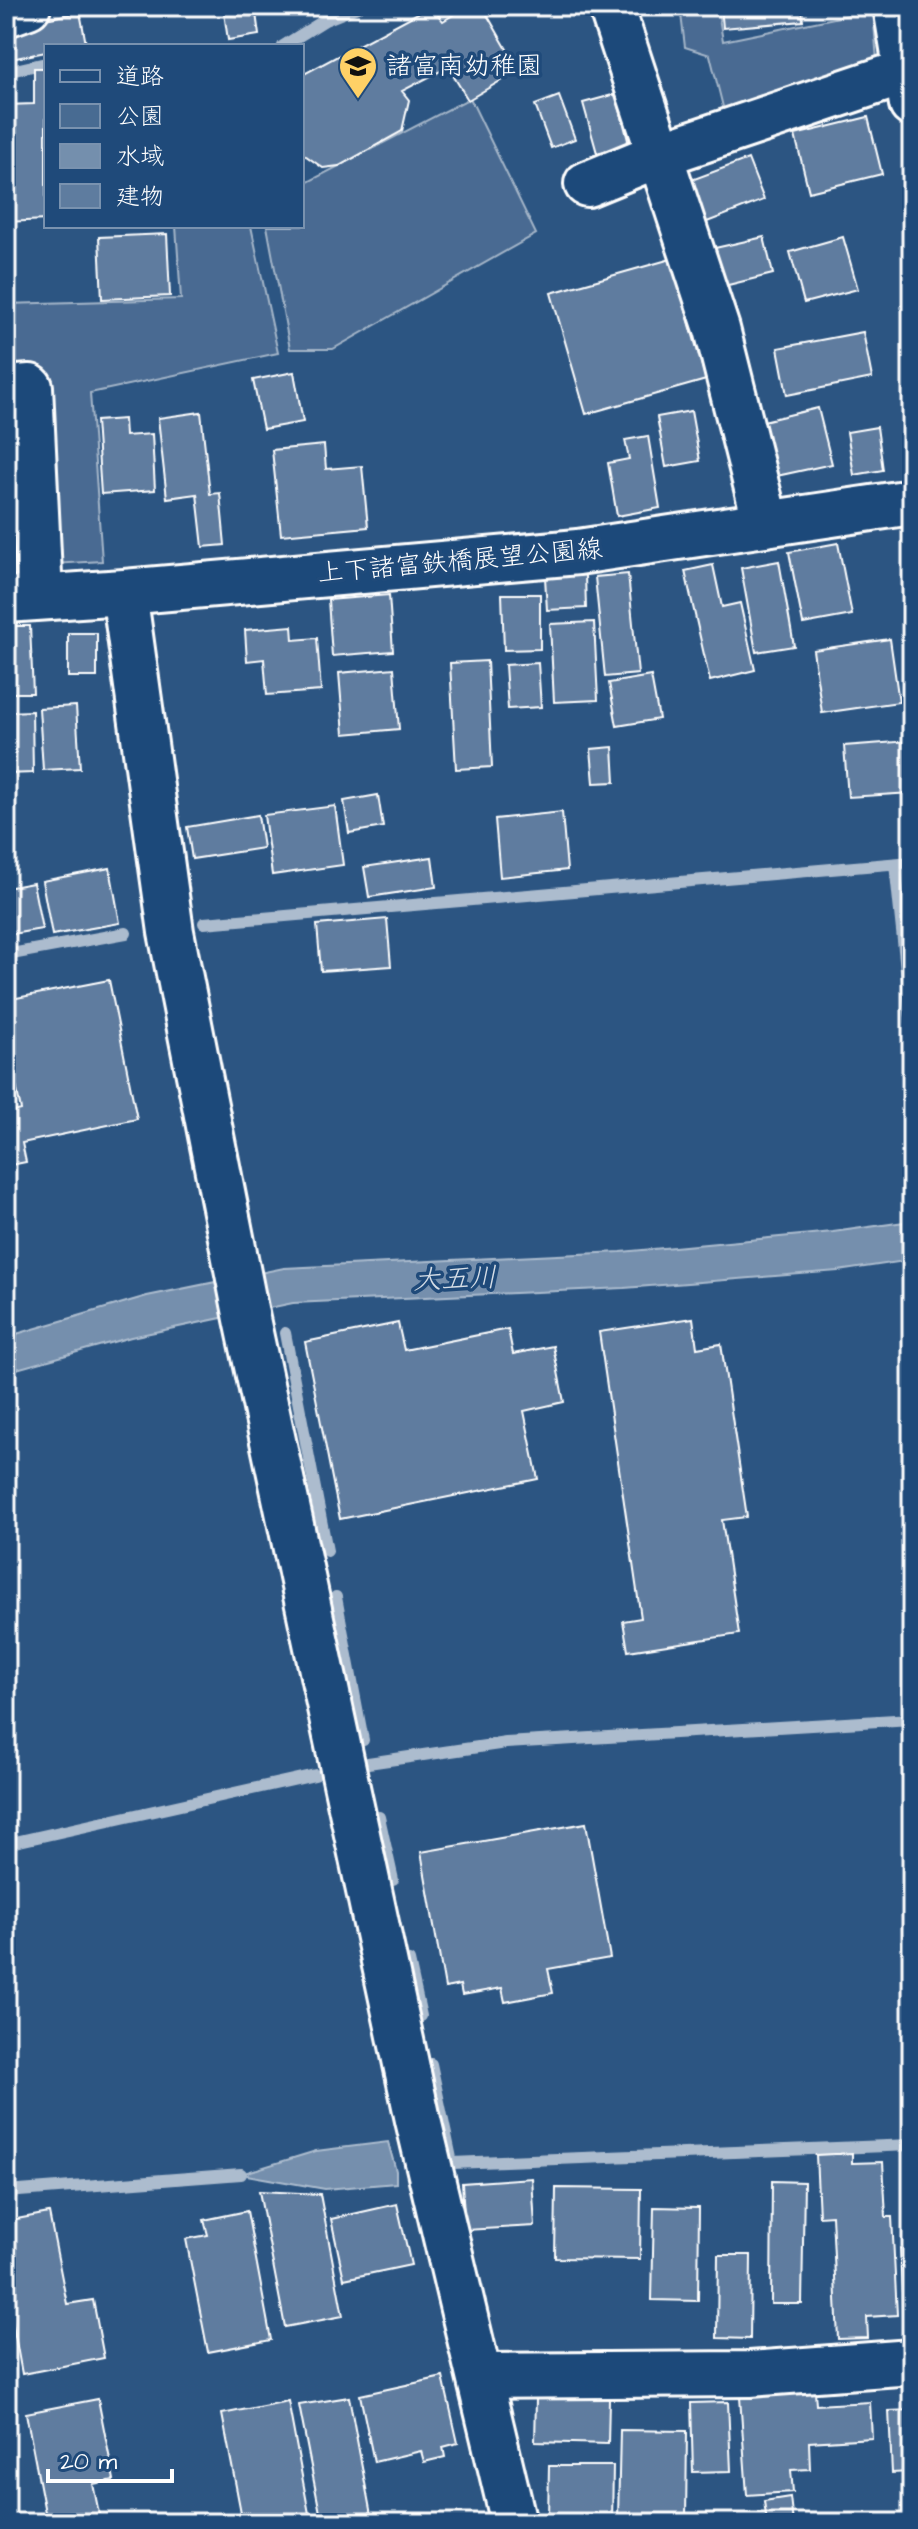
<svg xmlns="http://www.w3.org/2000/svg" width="918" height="2529" font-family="'Architects Daughter','Klee One',sans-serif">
	<rect width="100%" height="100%" fill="#2c5582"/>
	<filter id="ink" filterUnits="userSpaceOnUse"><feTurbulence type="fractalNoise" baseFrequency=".0125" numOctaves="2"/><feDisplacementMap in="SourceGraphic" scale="16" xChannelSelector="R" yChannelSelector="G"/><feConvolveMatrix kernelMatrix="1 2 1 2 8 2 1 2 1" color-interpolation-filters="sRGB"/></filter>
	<g filter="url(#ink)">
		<path fill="#486b92" stroke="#a4b5c8" stroke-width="2" d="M680 6H717L723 41 873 10 877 61 725 115 710 55 685 47Z
			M470 98 536 234 333 349H290L267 226H302V185Z
			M176 226H251L278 353 90 393 102 561 53 564 6 374V304L181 299Z"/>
		<path fill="#748fad" stroke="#acbcce" stroke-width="2" d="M912 1221V1260L838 1271 624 1288 293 1303 131 1337 6 1372V1337L147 1296 284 1268 621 1252 833 1232Z
			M388 2142 396 2171V2183L325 2189 241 2174 316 2151Z"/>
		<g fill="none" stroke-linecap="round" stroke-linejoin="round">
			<path stroke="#acbcce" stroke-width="12" d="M283 46 325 20 360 6
				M6 72 46 63
				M895 864 912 1027
				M204 923 912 862
				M6 955 126 933
				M285 1333 327 1551
				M336 1597 363 1740
				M368 1763 506 1743 912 1719
				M379 1817 393 1880
				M6 1844 315 1775
				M409 1961 421 2016
				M431 2064 452 2163 912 2145
				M6 2192 241 2174"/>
		</g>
		<path fill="#5e7c9f" stroke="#fff" stroke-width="2" d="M223 6H255L259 35 228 40Z
			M431 6 443 21 468 6H482L519 70 468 100 448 67 402 91 409 100 402 131 339 166 323 168 302 153V75Z
			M721 6H802L803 21 723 28Z
			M80 12 86 44 46 46V52L6 60V27Z
			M34 68H46V220L6 222V105L34 104Z
			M616 94 629 144 597 153 583 103Z
			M559 96 575 139 551 148 535 105Z
			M868 117 882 174 809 192 795 135Z
			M748 159 764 200 702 224 686 182Z
			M167 234 170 296 102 299 99 237Z
			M764 237 773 274 724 286 715 248Z
			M843 237 858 289 804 303 790 252Z
			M671 259 706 380 586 414 551 293Z
			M863 332 872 378 787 395 778 348Z
			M294 372 303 422 263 429 253 380Z
			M818 408 832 464 772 477 759 422Z
			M691 411 700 461 666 467 657 417Z
			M201 412 210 494 220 493 225 545 203 547 197 494 167 498 158 418Z
			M124 419 125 436 152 434 155 490 101 494 96 421Z
			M877 427 883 470 854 475 847 432Z
			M648 436 660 508 617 516 608 463 629 459 625 440Z
			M324 445 326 469 362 466 368 527 281 535 272 450Z
			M838 543 852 615 803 624 789 552Z
			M779 561 794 646 756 652 741 568Z
			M713 565 722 607 740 603 755 670 710 681 685 571Z
			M628 574 638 674 605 677 595 577Z
			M585 575 586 608 547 610 545 577Z
			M502 594H540V649L504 650Z
			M389 595 393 651 332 656 328 600Z
			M594 622 598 700 554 702 550 624Z
			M6 626H30L33 693H6Z
			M292 626 293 640 317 638 321 691 267 695 264 659 247 661 245 630Z
			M68 633H97V677H68Z
			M890 639 899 702 822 713 813 650Z
			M487 661 492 767 456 769 450 663Z
			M538 663 541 707 508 709 505 665Z
			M394 668 399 729 344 734 339 673Z
			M651 676 659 719 617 726 609 683Z
			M76 706 80 768 43 770 39 708Z
			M32 711 33 773 6 774V712Z
			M910 741 912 793 848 797 844 746Z
			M613 747 615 782 594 783 591 749Z
			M378 795 383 827 349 833 344 801Z
			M335 806 343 865 272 875 264 815Z
			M562 812 567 870 500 877 495 819Z
			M258 815 263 848 192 859 187 827Z
			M432 857 436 887 369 897 364 867Z
			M110 868 120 923 52 935 42 881Z
			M33 883 42 929 6 935V888Z
			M387 919 391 966 321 971 317 925Z
			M109 980 137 1119 22 1143 26 1162 6 1166V1114L21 1110 6 1037V1000Z
			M693 1318 697 1348 721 1344 747 1517 722 1520 739 1634 628 1651 623 1621 641 1618 599 1332Z
			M398 1323 404 1350 508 1329 513 1354 553 1346 564 1402 524 1411 538 1479 340 1519 305 1342Z
			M586 1823 610 1958 548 1969 553 1993 505 2002 502 1988 462 1995 460 1985 445 1988 421 1852Z
			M852 2153V2163L883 2162 886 2217H892L897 2315 867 2317 868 2338 838 2339 832 2215 819 2216 816 2155Z
			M532 2178 535 2226 465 2230 462 2183Z
			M772 2181 804 2182 802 2304H771Z
			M556 2188 641 2189 640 2259 555 2258Z
			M259 2191 320 2194 343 2316 285 2327Z
			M397 2204 411 2265 344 2279 331 2219Z
			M654 2207 699 2208 698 2301 652 2300Z
			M247 2211 271 2340 208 2352 186 2239 208 2235 204 2220Z
			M49 2213 67 2304 93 2300 104 2358 22 2374 6 2286V2221Z
			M900 2248H912V2317H903Z
			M718 2255H751L750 2339 717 2338Z
			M443 2377 458 2443 443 2447 445 2457 424 2462 421 2451 374 2462 360 2395Z
			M815 2392 816 2405 870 2402 872 2438 809 2442 810 2469 791 2470 793 2492 747 2495 740 2397Z
			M349 2397 371 2515 322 2523 299 2405Z
			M98 2399 114 2480 93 2484 101 2523H47L26 2413Z
			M536 2399H609L608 2444 535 2442Z
			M288 2401 310 2519 289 2523H243L222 2414Z
			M728 2402 731 2471 693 2472 691 2403Z
			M912 2410V2523H911L909 2472 892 2473 889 2411Z
			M620 2430 687 2431 686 2520 618 2519Z
			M549 2466H613L612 2523H572V2519H548Z
			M790 2497 793 2523H767L764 2501Z"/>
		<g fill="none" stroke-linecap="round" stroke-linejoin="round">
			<g stroke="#fff" stroke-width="50">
				<path id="minor" d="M611 6 717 329 766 524
					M6 14 28 6
					M587 184 658 155 905 72
					M6 389 30 387 40 596
					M481 2376 750 2374 912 2362"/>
			</g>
			<g stroke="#fff" stroke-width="50">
				<path id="tertiary" d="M896 6 912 104
					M124 592 171 932 247 1319 418 2120 514 2523
					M6 600 124 592 578 552 912 502"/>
			</g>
			<use href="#minor" stroke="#1f4a7a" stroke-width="44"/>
			<use href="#tertiary" stroke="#1f4a7a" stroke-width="44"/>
		</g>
	</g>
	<defs>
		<g id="school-pin" transform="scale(2)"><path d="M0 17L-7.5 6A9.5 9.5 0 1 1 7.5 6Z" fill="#ffd166" stroke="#1f4a7a"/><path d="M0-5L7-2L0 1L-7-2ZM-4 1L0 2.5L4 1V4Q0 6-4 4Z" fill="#111"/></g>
	</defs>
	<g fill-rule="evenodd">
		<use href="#school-pin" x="358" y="66"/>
	</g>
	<g text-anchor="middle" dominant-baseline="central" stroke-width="7" stroke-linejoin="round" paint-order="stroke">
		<g font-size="26" fill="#fff" stroke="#1f4a7a" text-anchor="start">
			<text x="386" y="66">諸富南幼稚園</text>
		</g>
		<g font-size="26" fill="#fff" stroke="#1f4a7a">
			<text transform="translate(460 561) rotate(-5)">上下諸富鉄橋展望公園線</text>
		</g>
		<g font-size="28" font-style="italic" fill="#d5dde6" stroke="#1f4a7a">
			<text transform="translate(455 1279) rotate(-2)">大五川</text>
		</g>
	</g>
	<rect width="918" height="2529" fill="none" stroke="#1f4a7a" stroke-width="32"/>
	<rect x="16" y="16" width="886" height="2497" fill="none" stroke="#fff" stroke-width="3" filter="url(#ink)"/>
	<rect x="44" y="44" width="260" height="184" fill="#1f4a7a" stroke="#7992af" stroke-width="2"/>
	<rect x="60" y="70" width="40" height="12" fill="#1f4a7a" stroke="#7992af" stroke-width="2"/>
	<text x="116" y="84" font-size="24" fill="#ffffff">道路</text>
	<rect x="60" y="104" width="40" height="24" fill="#486b92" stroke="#7992af" stroke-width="2"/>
	<text x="116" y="124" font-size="24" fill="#ffffff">公園</text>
	<rect x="60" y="144" width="40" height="24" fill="#748fad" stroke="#7992af" stroke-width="2"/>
	<text x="116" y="164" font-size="24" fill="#ffffff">水域</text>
	<rect x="60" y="184" width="40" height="24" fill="#5e7c9f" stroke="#7992af" stroke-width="2"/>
	<text x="116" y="204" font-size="24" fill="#ffffff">建物</text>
	<path d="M48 2469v12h124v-12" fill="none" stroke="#ffffff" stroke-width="4"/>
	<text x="60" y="2469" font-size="24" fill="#ffffff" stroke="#1f4a7a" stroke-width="6" paint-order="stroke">20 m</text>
</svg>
